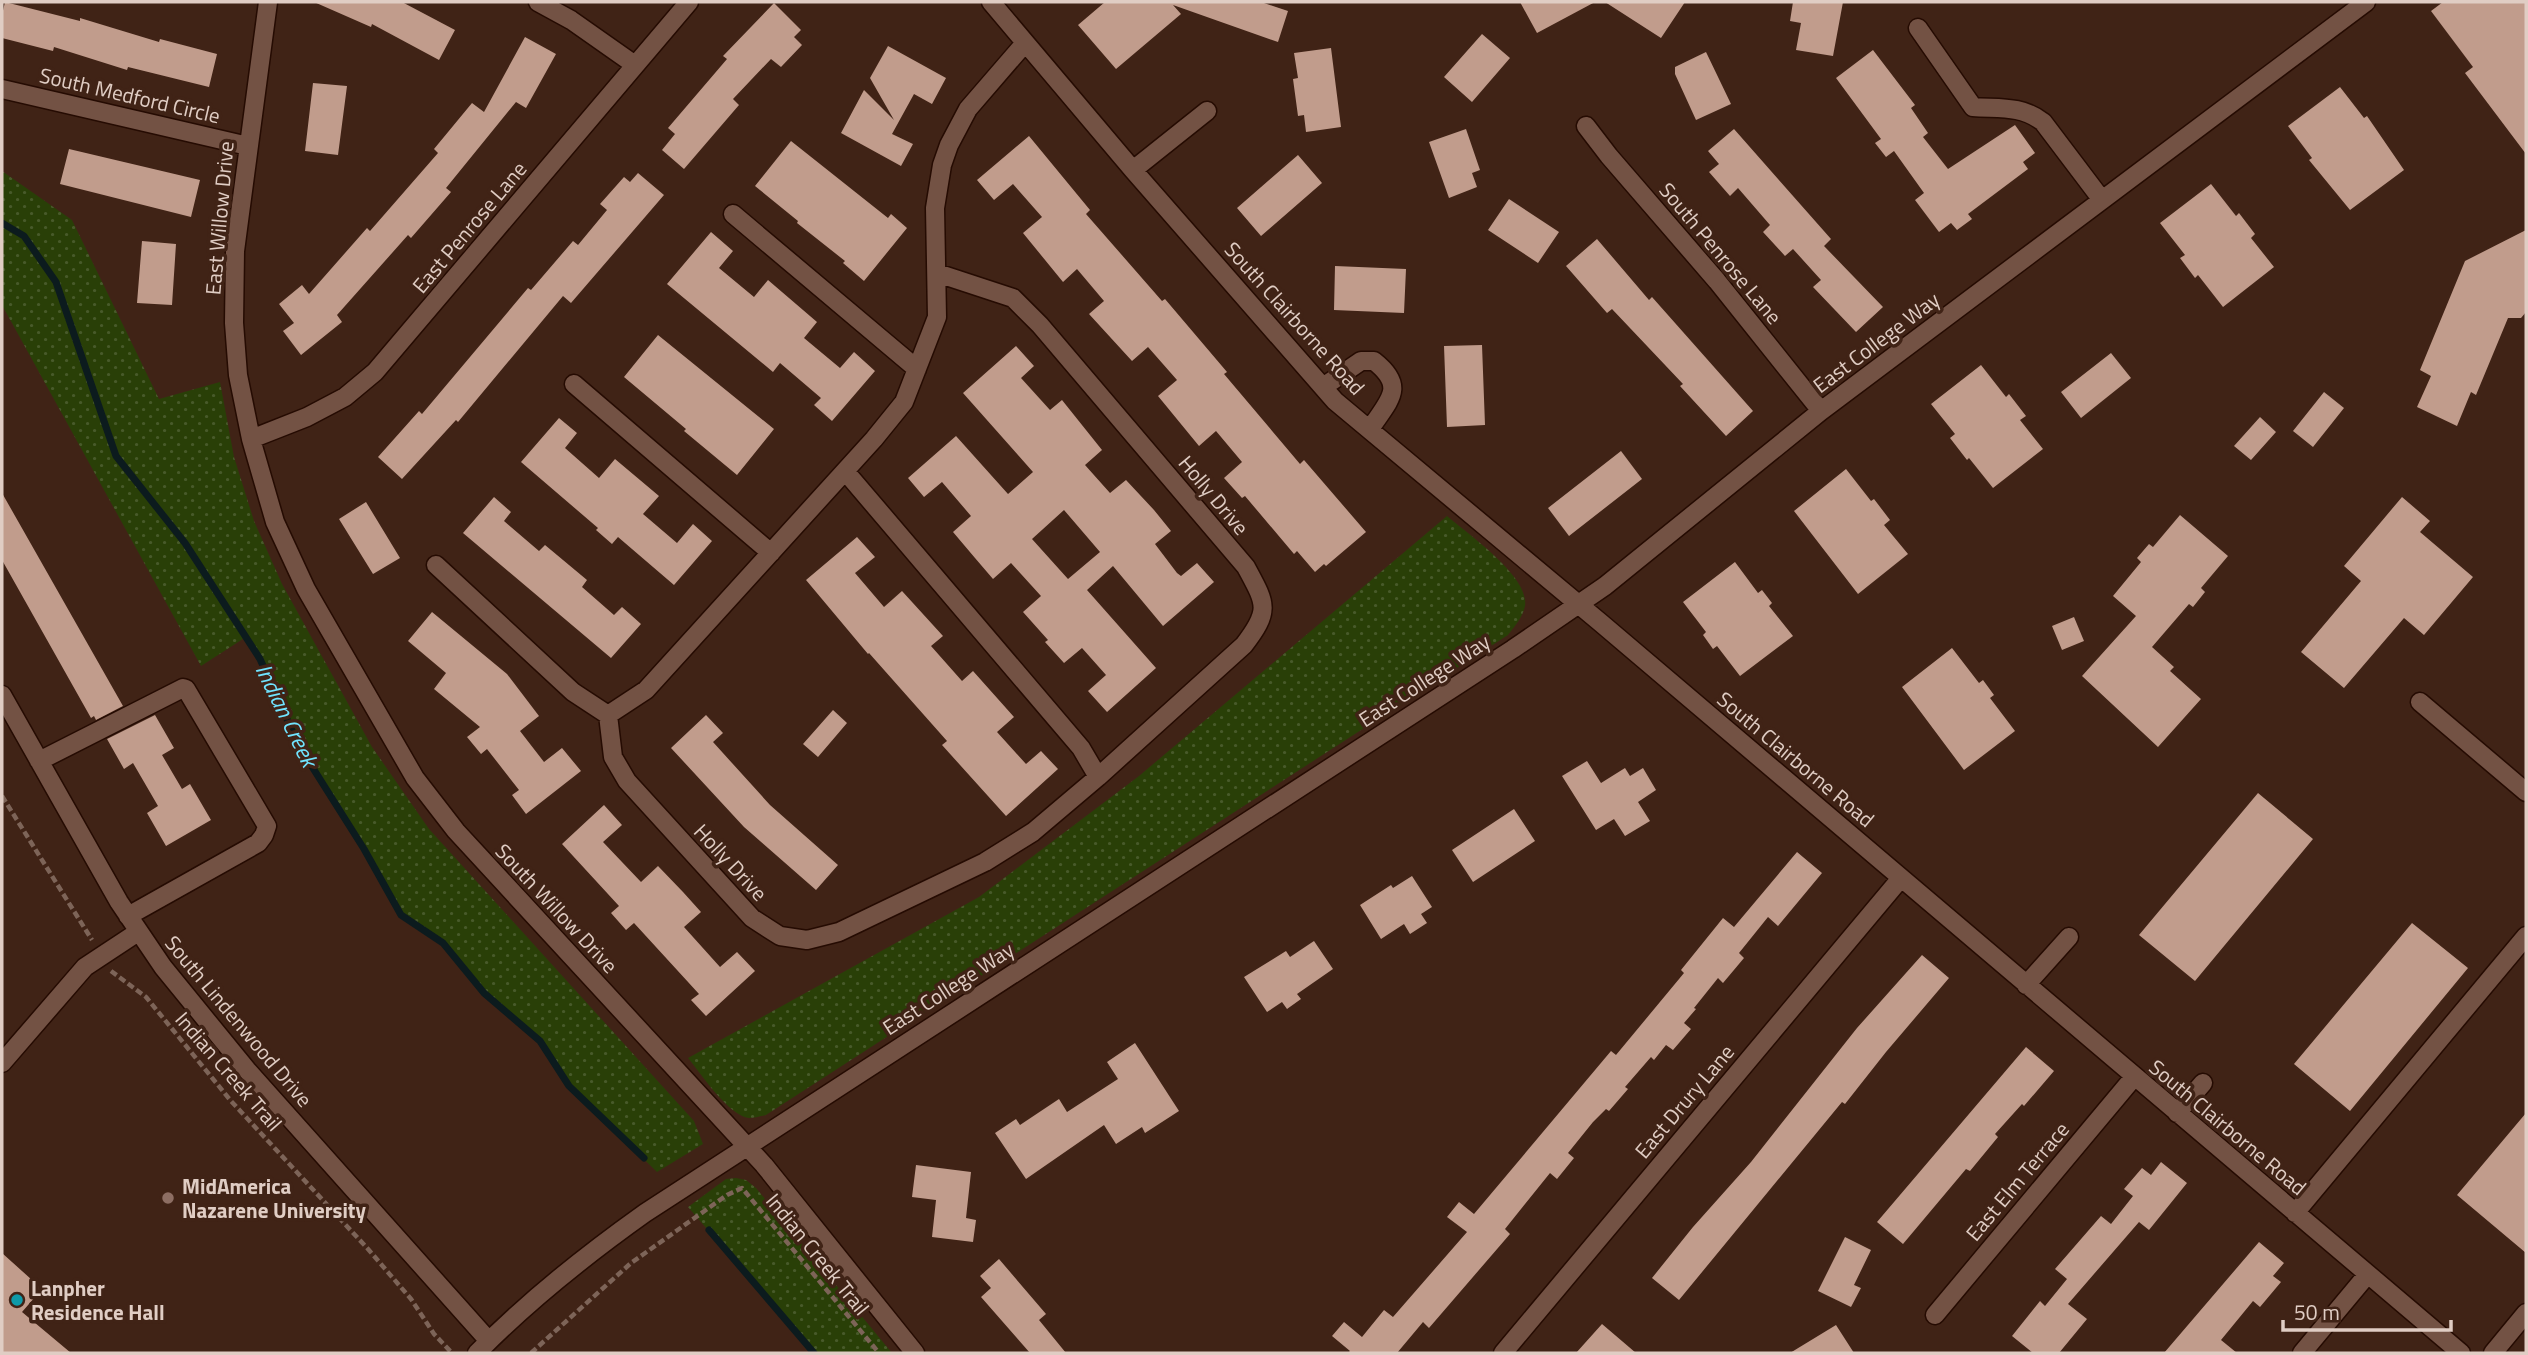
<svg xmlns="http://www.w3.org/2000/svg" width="2528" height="1355" font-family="'Titillium Web',sans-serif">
	<defs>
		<pattern id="grass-dots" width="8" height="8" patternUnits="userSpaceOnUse" patternTransform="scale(1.75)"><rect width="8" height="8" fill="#293f07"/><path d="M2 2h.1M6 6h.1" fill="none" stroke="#485a2a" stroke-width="1.8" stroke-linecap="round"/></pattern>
	</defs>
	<rect width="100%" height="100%" fill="#402316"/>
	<path fill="url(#grass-dots)" d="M2 171 72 220 159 399 220 382 234 457 254 521 282 584 372 747 429 829 694 1121 703 1144 657 1172 569 1086 540 1041 484 993 443 943 401 915 364 849 299 746 260 659 246 637 201 666 2 305Z
		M1447 516C1468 534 1530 577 1525 606 1523 617 1514 627 1508 635L766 1115C761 1116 754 1118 749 1118 729 1116 701 1074 688 1058L979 897 1139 776Z
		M736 1178 746 1180 756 1188 892 1353H814L688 1207 726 1179Z"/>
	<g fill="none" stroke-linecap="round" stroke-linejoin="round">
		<path stroke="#0c1b1e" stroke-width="7" d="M2 223 24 236 56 282 116 456 185 543 260 659 299 746 364 849 401 915 443 943 484 993 540 1041 569 1086 644 1158
			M709 1230 814 1353"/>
	</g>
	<path fill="#c19c8c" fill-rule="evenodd" d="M5 2 80 21V18L159 42 160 39 217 54 209 87 128 67 127 70 54 47 53 51 2 38V15Z
		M314 2H402L455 30 439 60 372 24 371 27Z
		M1105 2H1261L1288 11 1278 42 1173 5 1181 14 1116 69 1078 25Z
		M1520 2H1595L1537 33Z
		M1605 2H1685L1661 38Z
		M1793 2H1843L1833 56 1796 50 1801 23 1790 21Z
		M2443 2H2526V154L2465 73 2473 67 2431 11Z
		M774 3 801 30 794 37 802 45 781 67 771 59 733 99 739 105 684 169 662 150 675 134 668 128 727 59 723 56Z
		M1482 34 1510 58 1472 102 1444 77Z
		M525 37 556 54 526 108 516 102 446 188 451 192 411 238 408 235 337 315 342 322 301 355 283 331 294 323 279 304 302 285 309 294 367 228 370 231 438 153 434 149 472 103 484 112Z
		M888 46 946 78 932 104 914 94 892 134 913 144 901 166 841 133 864 90 894 120 870 78Z
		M1331 48 1341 127 1306 132 1304 115 1298 116 1293 79 1298 78 1294 53Z
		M1873 50 1915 105 1911 108 1928 133 1923 137 1948 169 2015 125 2035 153 2023 162 2028 169 1968 214 1972 219 1957 230 1951 223 1939 232 1915 200 1924 193 1894 151 1886 157 1875 143 1881 139 1836 78Z
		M1706 52 1731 104 1696 120 1675 74V67Z
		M313 83 347 86 338 155 305 151Z
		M2340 87 2364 118 2367 116 2404 170 2350 210 2309 160 2312 158 2288 126Z
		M1466 129 1480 170 1472 173 1477 187 1449 198 1429 142Z
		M1734 129 1831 239 1824 246 1883 307 1856 332 1813 287 1821 280 1793 249 1785 256 1763 232 1770 225 1738 188 1730 196 1709 172 1719 164 1708 151Z
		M1029 136 1090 210 1086 214 1162 301 1165 299 1227 372 1224 374 1300 464 1304 460 1366 532 1326 566 1324 564 1315 572 1297 551 1294 554 1245 496 1242 498 1224 478 1242 462 1216 431 1199 446 1158 396 1177 380 1148 347 1132 361 1089 314 1104 301 1077 269 1063 282 1023 233 1042 217 1013 184 994 200 977 180Z
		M791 141 888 218 891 214 907 228 864 281 843 263 845 261 797 223 798 221 755 186Z
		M69 149 200 180 191 217 60 184Z
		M1298 155 1322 183 1261 236 1237 208Z
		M638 173 664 195 571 303 563 296 458 422 456 420 402 479 378 457 419 411 422 414 528 288 531 290 573 241 578 245 607 210 600 204 624 177 630 182Z
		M2211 184 2236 216 2239 213 2255 234 2251 238 2274 267 2223 307 2198 275 2195 278 2180 258 2185 255 2160 223Z
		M1509 199 1559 232 1538 263 1488 230Z
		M2526 230V312L2521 318H2508L2476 395 2471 392 2457 426 2417 407 2431 376 2420 370 2465 261Z
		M711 232 733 251 719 268 754 297 768 280 817 322 804 338 840 368 854 352 875 371 832 421 814 405 821 398 780 363 773 372 667 284Z
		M1597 239 1649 300 1652 297 1753 411 1726 436 1680 386 1683 384 1612 309 1607 313 1566 266Z
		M142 241 176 244 172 305 137 303Z
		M1335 266 1406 269 1404 313 1334 310Z
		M658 335 774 429 737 475 684 431 686 429 624 377Z
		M1482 345 1485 425 1447 427 1444 346Z
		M1016 346 1034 366 1021 378 1050 410 1062 400 1102 450 1085 465 1110 493 1126 480 1154 510 1171 531 1155 544 1177 573 1181 576 1197 563 1214 582 1163 626 1113 566 1087 590 1156 668 1107 712 1088 691 1106 675 1082 648 1064 663 1045 642 1048 640 1023 612 1041 596 1011 563 993 579 975 558 953 532 971 516 942 482 924 497 908 478 956 436 1008 494 1033 472 963 393ZM1064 510 1100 552 1068 579 1032 539Z
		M2111 353 2131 378 2081 418 2061 392Z
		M1981 365 2006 397 2009 394 2026 416 2020 420 2043 449 1993 488 1969 458 1967 460 1950 438 1955 434 1931 404Z
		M2324 392 2344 408 2313 447 2293 431Z
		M2260 417 2276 432 2251 460 2234 446Z
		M559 418 577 433 565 448 599 478 615 459 659 496 643 514 677 543 693 524 712 541 674 585 618 537 612 544 596 530 598 528 521 462Z
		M1621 451 1642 479 1569 536 1548 508Z
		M1846 469 1871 501 1874 499 1890 520 1884 525 1908 554 1858 594 1794 511Z
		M2 493 123 706 96 720 94 716 91 718 2 560Z
		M494 497 511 512 504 521 539 551 545 545 587 580 582 587 614 615 622 607 641 624 611 658 463 533Z
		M2402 497 2430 521 2420 532 2473 577 2424 635 2404 618 2344 688 2301 652 2361 581 2344 566Z
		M366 502 400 558 373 574 339 519Z
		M2180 515 2228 556 2201 588 2205 592 2193 607 2189 604 2152 647 2174 667 2170 671 2201 699 2158 747 2082 676 2136 616 2113 596 2141 562 2137 558 2149 544 2153 547Z
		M857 537 875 557 855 573 884 607 902 591 943 636 931 646 962 681 973 671 1014 717 997 732 1026 764 1041 751 1058 769 1006 816 942 745 947 741 869 653 868 654 806 580Z
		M1735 562 1758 593 1762 590 1772 603 1769 606 1793 636 1740 676 1717 646 1713 649 1703 635 1706 632 1683 602Z
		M432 612 507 674 539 716 520 731 544 762 562 748 581 771 526 814 512 795 519 790 487 749 481 754 467 737 480 727 434 689 446 673 408 641Z
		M2074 617 2084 641 2062 650 2052 626Z
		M1952 648 1979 683 1983 680 1994 695 1990 698 2015 731 1964 770 1902 687Z
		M833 710 847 723 818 757 803 744Z
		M155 715 174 748 162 755 182 789 190 784 211 820 166 846 147 813 158 806 133 763 124 769 107 739Z
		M706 715 723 733 713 742 770 805 838 865 816 890 744 827 671 748Z
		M1587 761 1601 783 1625 768 1630 776 1643 768 1656 790 1638 802 1650 821 1625 836 1614 819 1596 830 1562 776Z
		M2258 793 2313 839 2195 981 2139 935Z
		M604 805 622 825 603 842 641 882 658 866 683 892 701 912 684 927 720 967 737 952 755 971 706 1016 691 1000 699 994 634 923 626 930 611 913 619 906 562 844Z
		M1514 809 1535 841 1473 882 1452 850Z
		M1797 852 1822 873 1778 926 1768 917 1739 953 1744 958 1723 983 1718 978 1694 1008 1696 1009 1684 1023 1691 1029 1673 1050 1666 1045 1654 1060 1651 1057 1625 1087 1628 1089 1609 1111 1606 1109 1593 1122 1568 1153 1574 1158 1557 1179 1550 1173 1505 1229 1510 1234 1429 1328 1423 1322 1397 1353H1348L1350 1351 1332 1336 1344 1322 1362 1337 1384 1310 1393 1317 1467 1232 1447 1217 1459 1202 1474 1214 1611 1051 1616 1055 1684 973 1681 970 1723 918 1734 927Z
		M1412 876 1432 907 1421 914 1427 923 1410 934 1404 924 1381 939 1360 905 1391 885 1393 888Z
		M2412 923 2468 968 2350 1111 2294 1064Z
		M1314 941 1333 969 1297 994 1301 999 1287 1009 1282 1002 1267 1012 1244 977 1286 951 1290 957Z
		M1922 955 1949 978 1886 1052 1845 1104 1842 1102 1679 1300 1652 1278 1693 1227 1751 1162 1857 1028Z
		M1135 1043 1179 1111 1145 1133 1142 1127 1116 1144 1104 1125 1026 1179 995 1133 1016 1119 1020 1125 1059 1099 1067 1112 1118 1079 1107 1062Z
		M2026 1047 2054 1071 2024 1106 2022 1104 1995 1134 1998 1137 1970 1171 1966 1169 1903 1244 1877 1222Z
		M2526 1113V1253L2457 1195Z
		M2161 1162 2187 1183 2149 1230 2139 1222 2068 1304 2087 1319 2059 1353H2033L2012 1336 2040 1301 2045 1306 2067 1279 2055 1269 2101 1216 2111 1224 2133 1196 2124 1189 2142 1168 2151 1175Z
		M916 1165 971 1172 966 1218 976 1220 973 1242 932 1237 936 1200 912 1197Z
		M1845 1237 1871 1250 1854 1285 1861 1288 1851 1307 1818 1291Z
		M2259 1242 2284 1263 2273 1276 2281 1282 2260 1307 2253 1301 2221 1340 2237 1353H2164Z
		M2 1253 42 1289 22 1312 71 1353H2Z
		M999 1259 1046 1314 1039 1320 1066 1353H1030L981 1297 991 1288 980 1276Z
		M1602 1324 1636 1353H1576Z
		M1836 1325 1854 1353H1790Z"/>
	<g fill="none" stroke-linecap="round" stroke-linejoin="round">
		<g stroke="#250b02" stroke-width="21">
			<path id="minor" d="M268 2 235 251 234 323 238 375 251 439 275 522 306 589 415 778 456 831 764 1165 915 1353
				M538 2 571 20 635 65
				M991 2 1133 170 1335 401 1601 623 2461 1353
				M1918 28 1973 107C1999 109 2021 105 2043 122L2102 200
				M2 89 248 146
				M1586 126 1609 156 1717 281 1821 411
				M1133 170 1207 111
				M733 214 917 369
				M937 273 1013 298 1040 325 1246 567C1266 604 1271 610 1244 645L1098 777 1033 832 985 862 839 932 807 940 780 936 752 918 627 781 613 757 608 715 646 690 874 439 904 402 937 317 935 208 942 165 949 145 968 109 1025 43
				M574 384 771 553
				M1323 387 1361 361H1374C1407 387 1389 400 1370 429
				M251 439 307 417 345 397 375 372 689 2
				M845 471 1081 748 1098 777
				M436 565 573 692 608 715
				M2 695 119 902 163 967 247 1070 489 1341
				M2420 702 2526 792
				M39 761 183 688 186 689 267 826 264 835 258 843 128 916
				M2026 985 2069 937
				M2 1063 85 967 138 932
				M2177 1113 2203 1083
				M2295 1213 2526 936
				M1935 1315 2134 1077
				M477 1353C528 1301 586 1255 645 1213L1513 649 1605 586 1821 411 2366 2
				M1503 1353 1901 878
				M2302 1353 2367 1275
				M2493 1353 2526 1313"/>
		</g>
		<path stroke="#7d6458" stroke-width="4.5" stroke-dasharray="7 3.5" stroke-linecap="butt" d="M2 796 92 940
			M111 971 146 997 231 1101 368 1249 411 1299 434 1334 452 1353
			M531 1353 631 1263 727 1195 742 1188 879 1353"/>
		<use href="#minor" stroke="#735244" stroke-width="18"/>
	</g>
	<circle fill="#8d6e63" stroke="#402316" stroke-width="2.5" cx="168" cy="1198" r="7"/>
	<circle fill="#0f9aa8" stroke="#402316" stroke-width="2.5" cx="17" cy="1300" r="7"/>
	<g text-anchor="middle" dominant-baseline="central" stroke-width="7" stroke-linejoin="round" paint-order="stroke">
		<g font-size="21" fill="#e0cdc4" stroke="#402316">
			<text transform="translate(130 95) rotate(13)">South Medford Circle</text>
			<text transform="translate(219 218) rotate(-85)">East Willow Drive</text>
			<text transform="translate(469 227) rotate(-50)">East Penrose Lane</text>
			<text transform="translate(1721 253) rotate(50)">South Penrose Lane</text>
			<text transform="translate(1295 318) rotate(48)">South Clairborne Road</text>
			<text transform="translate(1876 342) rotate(-37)">East College Way</text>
			<text transform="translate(1214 495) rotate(50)">Holly Drive</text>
			<text transform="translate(1424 680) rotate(-33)">East College Way</text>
			<text transform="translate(1796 759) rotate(40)">South Clairborne Road</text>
			<text transform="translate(731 862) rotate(47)">Holly Drive</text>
			<text transform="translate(557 908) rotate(47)">South Willow Drive</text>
			<text transform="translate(948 988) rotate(-33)">East College Way</text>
			<text transform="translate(239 1021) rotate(50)">South Lindenwood Drive</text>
			<text transform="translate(229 1071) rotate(49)">Indian Creek Trail</text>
			<text transform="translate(1684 1101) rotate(-50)">East Drury Lane</text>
			<text transform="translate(2228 1127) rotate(40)">South Clairborne Road</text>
			<text transform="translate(2017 1181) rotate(-50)">East Elm Terrace</text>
			<text transform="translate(818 1254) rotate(51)">Indian Creek Trail</text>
		</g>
		<g font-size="21" font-weight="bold" fill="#e0cdc4" stroke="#402316" text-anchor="start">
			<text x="182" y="1186">MidAmerica<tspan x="182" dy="24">Nazarene University</tspan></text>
			<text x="31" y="1288">Lanpher<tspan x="31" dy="24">Residence Hall</tspan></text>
		</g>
		<g font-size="23" font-style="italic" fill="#70e4ff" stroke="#402316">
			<text transform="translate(287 715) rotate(64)">Indian Creek</text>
		</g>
	</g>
	<rect width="2528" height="1355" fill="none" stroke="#e0cdc4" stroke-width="7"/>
	<path d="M2283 1320v10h168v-10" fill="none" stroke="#e0cdc4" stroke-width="3.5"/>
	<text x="2294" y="1320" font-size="21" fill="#e0cdc4" stroke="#402316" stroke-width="5" paint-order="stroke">50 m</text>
</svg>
